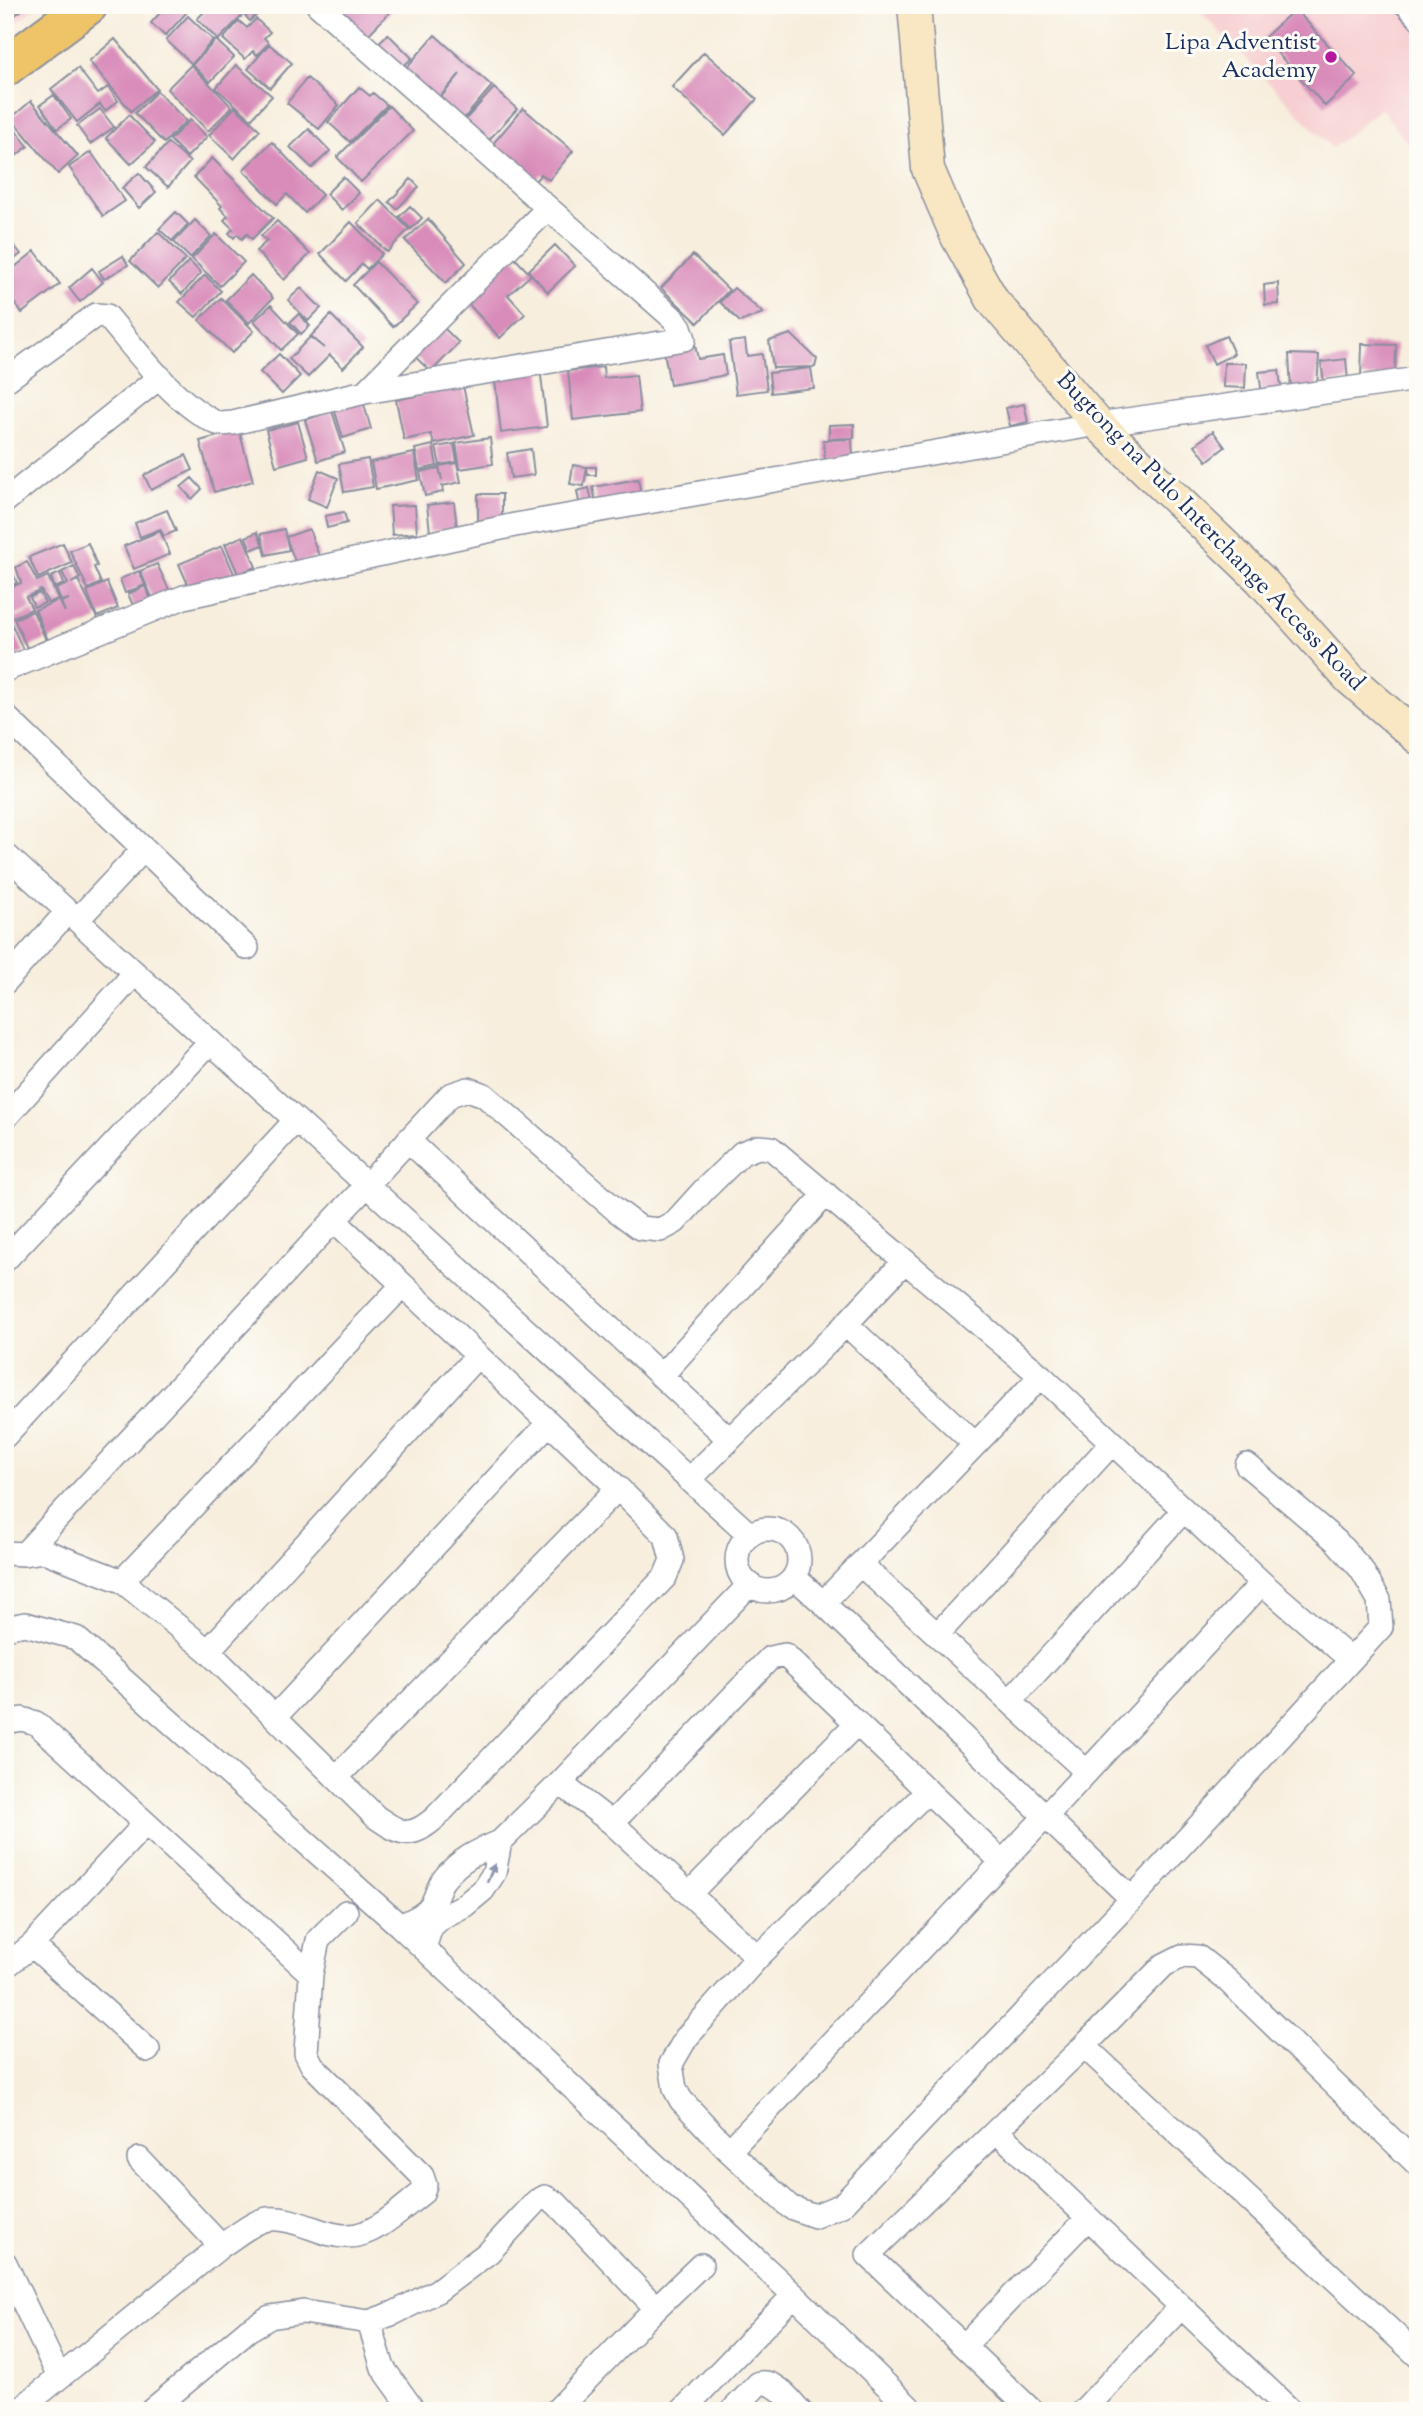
<svg xmlns="http://www.w3.org/2000/svg" width="1423" height="2416" font-family="'Sorts Mill Goudy',serif">
	<rect width="100%" height="100%" fill="#fdfcf7"/>
	<filter id="ink" filterUnits="userSpaceOnUse"><feTurbulence type="fractalNoise" baseFrequency=".0143" numOctaves="2"/><feDisplacementMap in="SourceGraphic" scale="14" xChannelSelector="R" yChannelSelector="G"/><feConvolveMatrix kernelMatrix="1 2 1 2 8 2 1 2 1" color-interpolation-filters="sRGB"/></filter>
	<filter id="wash" filterUnits="userSpaceOnUse"><feTurbulence type="fractalNoise" baseFrequency=".00686" numOctaves="4" result="noise"/><feDisplacementMap in="SourceGraphic" scale="28" xChannelSelector="R" yChannelSelector="G"/><feGaussianBlur stdDeviation="1.57" result="paint"/><feColorMatrix in="noise" values="0 0 0 0 0 0 0 0 0 0 0 0 0 0 0 0 0 1.4 0 .05"/><feComposite in="paint" operator="in"/></filter>
	<g filter="url(#wash)">
		<rect width="100%" height="100%" fill="#f7eedd"/>
		<path fill="#f7cfd2" d="M5 5H39L5 32Z
			M1194 5H1418V158L1381 108 1332 148Z"/>
		<g id="blocks">
			<path fill="#d98cba" d="M5 5H29L5 22Z
				M167 5H180L187 12 165 36 151 23Z
				M211 5H231L242 16 218 40 197 19Z
				M240 5H267L250 21 237 7Z
				M341 5H397L364 39 335 11Z
				M1295 9 1357 76 1325 106 1264 38Z
				M188 16 213 40 192 64 166 40Z
				M256 19 270 32 264 38 269 43 257 55 253 51 245 59 223 39 239 21 247 28Z
				M388 34 412 58 396 73 373 48Z
				M435 35 492 86 460 123 436 103 460 74 431 107 398 77Z
				M115 39 157 89 131 111 89 61Z
				M216 40 234 57 210 82 192 65Z
				M269 44 292 63 270 88 248 69Z
				M704 52 757 99 725 135 672 87Z
				M191 65 232 107 208 131 167 89Z
				M236 65 272 96 251 119 216 88Z
				M78 68 98 94 108 87 118 101 105 111 100 104 77 122 51 89Z
				M307 78 339 105 319 129 287 103Z
				M359 87 370 96 373 93 387 105 350 142 328 122Z
				M494 88 517 109 478 152 455 131Z
				M157 91 186 121 164 143 135 113Z
				M54 95 71 119 57 129 40 105Z
				M31 101 78 156 58 174 11 118Z
				M389 106 413 131 361 182 337 157Z
				M235 107 260 130 234 159 209 135Z
				M523 108 573 151 549 180 541 174 532 185 486 152Z
				M100 109 114 127 90 144 77 126Z
				M129 115 155 142 131 164 106 138Z
				M5 117 28 146 5 165Z
				M190 120 207 137 187 157 170 140Z
				M309 129 330 151 312 168 290 147Z
				M272 142 322 195 305 213 287 194 277 204 243 170Z
				M168 143 190 162 168 187 146 167Z
				M91 152 125 201 103 216 69 167Z
				M212 158 273 218 252 239 247 234 242 239 237 234 234 238 229 233 233 229 224 220 228 216 220 208 222 206 194 177Z
				M139 173 156 192 139 208 122 188Z
				M343 177 359 193 342 210 326 194Z
				M411 179 419 187 397 209 389 202Z
				M380 200 409 229 387 252 358 223Z
				M410 206 422 218 411 229 399 217Z
				M176 212 188 224 172 241 159 229Z
				M428 219 466 263 446 283 405 240Z
				M195 220 211 236 190 258 174 242Z
				M277 221 310 254 284 280 256 251 267 241 261 236Z
				M351 222 382 254 367 269 362 264 346 281 320 254Z
				M158 232 186 259 158 288 130 261Z
				M5 234 21 254 5 266Z
				M216 234 244 262 220 286 192 259Z
				M555 245 575 266 548 292 528 271Z
				M35 251 60 284 22 313 5 291V275Z
				M508 251 531 275 508 295 525 314 500 338 460 295Z
				M693 255 729 290 698 323 661 288Z
				M123 256 128 265 104 279 99 271Z
				M189 261 201 273 182 294 169 282Z
				M376 262 417 304 393 327 353 285Z
				M92 268 103 282 80 302 69 288Z
				M205 275 221 291 196 317 179 302Z
				M251 275 273 298 249 323 226 300Z
				M1278 283 1279 304 1265 305 1264 285Z
				M301 288 321 308 308 321 288 300Z
				M734 288 763 313 740 322 720 302Z
				M221 298 254 331 232 353 199 320Z
				M271 305 298 334 281 350 254 321Z
				M299 314 310 326 301 334 290 322Z
				M331 315 363 347 343 368 330 355 308 377 289 359 310 337 324 348 311 336Z
				M435 319 459 343 431 372 407 349Z
				M791 334 817 359 815 367 773 368 769 341Z
				M1226 336 1234 354 1214 364 1205 345Z
				M745 340 747 356 762 354 767 390 736 394 729 342Z
				M1362 344 1396 345 1395 378 1361 377Z
				M695 345 698 359 723 355 726 375 670 385 664 351Z
				M279 354 300 376 282 394 260 372Z
				M1289 354 1319 355 1317 388 1291 390Z
				M1346 359 1348 381 1324 383 1321 362Z
				M1224 363H1246L1245 388 1223 387Z
				M540 367 547 427 501 433 494 372Z
				M603 367 604 378 636 375 640 412 573 420 568 371Z
				M811 368 814 388 771 393 769 373Z
				M1279 370 1282 394 1262 396 1259 372Z
				M463 386 474 435 434 444 431 434 404 440 396 400Z
				M361 394 371 429 343 438 332 402Z
				M1024 404 1028 422 1010 426 1006 408Z
				M332 411 345 452 318 461 305 420Z
				M298 422 308 457 276 466 266 430Z
				M854 424V438L829 439V425Z
				M239 430 253 481 214 492 200 441Z
				M1213 431 1225 447 1207 461 1195 445Z
				M490 438 493 464 460 469 456 443Z
				M852 439 853 458 825 460 823 440Z
				M454 444 457 462 440 465 436 447Z
				M433 445 437 466 419 470 415 449Z
				M531 449 534 475 511 478 507 453Z
				M414 453 419 480 376 489 371 462Z
				M186 455 193 470 151 490 144 475Z
				M368 459 373 487 344 492 339 464Z
				M457 463 461 482 442 486 443 492 425 496 420 472 439 468 442 480 439 466Z
				M573 465 587 467 584 486 570 484Z
				M587 467H596V475H588Z
				M319 470 338 478 327 507 308 499Z
				M192 478 202 489 192 499 181 487Z
				M638 479 642 499 597 507 593 487Z
				M589 488 593 505 580 507 577 491Z
				M478 494H502V523H478Z
				M454 502 457 528 430 532 427 505Z
				M415 505 417 533 392 535 390 506Z
				M167 510 176 531 164 536 160 529 140 537 135 523Z
				M344 512 347 523 327 528 325 516Z
				M284 529 289 550 266 555 261 534Z
				M309 529 319 556 296 564 286 537Z
				M160 531 170 554 134 569 124 546Z
				M257 532 263 545 251 550 246 537Z
				M243 536 256 567 238 574 225 544Z
				M63 543 72 563 38 578 29 557Z
				M88 543 97 566 94 567 101 583 88 589 70 551Z
				M222 546 235 576 192 594 179 564Z
				M27 562 37 581 48 576 58 599 48 603 41 590 26 597 32 609 11 618 5 606V590L21 583 16 567Z
				M157 564 171 594 154 602 140 571Z
				M10 566 17 583 5 589V568Z
				M74 566 80 578 71 583 78 580 98 620 48 640 35 610 59 600 65 612 61 602 69 599 61 601 56 589 68 584 62 572Z
				M139 571 145 585 125 593 120 579Z
				M60 573 64 584 55 588 51 577Z
				M107 582 118 608 97 617 87 591Z
				M145 586 152 602 135 610 128 594Z
				M40 593 45 603 34 607 30 597Z
				M33 611 46 640 27 648 14 619Z
				M9 618 24 652 5 661V620Z"/>
		</g>
	</g>
	<g filter="url(#ink)">
		<use href="#blocks" fill-opacity="0" stroke="#898e9e" stroke-width="2"/>
		<g fill="none" stroke-linecap="round" stroke-linejoin="round">
			<g stroke="#898e9e" stroke-width="16">
				<path id="lane" d="M1400 5 1418 24"/>
			</g>
			<g stroke="#898e9e" stroke-width="26">
				<path id="street" d="M5 381 96 315 107 316C136 350 175 404 217 423 221 425 227 423 233 423L365 392 684 339 680 327 674 319 318 5
					M365 392 547 209
					M5 501 160 377
					M5 670 184 597 515 525 1098 424 1418 379
					M5 716 247 948
					M5 857H8L367 1185 450 1095 468 1089 484 1095 616 1210 640 1228 660 1230 675 1222 704 1190 742 1153 758 1147 771 1148 1041 1376 1262 1583 1351 1660
					M77 920 144 849
					M5 982 68 911
					M5 1118 135 973
					M408 1140 729 1439
					M5 1260 210 1042
					M846 1324 975 1444
					M661 1376 826 1194
					M5 1436 296 1120
					M689 1480 846 1324 905 1261
					M737 1560a31 31 0 1 1 62 0a31 31 0 1 1-62 0Z
					M5 1553 24 1554 44 1551 122 1581 208 1651 376 1817C402 1835 410 1839 435 1818L665 1577 672 1560 666 1536 618 1488 334 1220 367 1185 750 1535
					M24 1554 334 1220
					M860 1564 1087 1772
					M794 1577 823 1603 1132 1899
					M122 1581 402 1286
					M823 1603 1041 1376
					M5 1628 25 1624 76 1638 400 1926 794 2295 913 2411
					M937 1635 1112 1443
					M208 1651 477 1356
					M1010 1701 1184 1510
					M275 1717 549 1423
					M5 1722 22 1719 36 1723 311 1974
					M336 1778 618 1488
					M928 1791 758 1957 686 2038 671 2064 675 2089 681 2100 729 2151 790 2207 815 2216 842 2205 1132 1899 1381 1627 1379 1600 1361 1569 1336 1541 1247 1465
					M612 1823 560 1783 750 1584
					M500 1842 560 1783
					M689 1894 857 1723
					M400 1926C412 1920 425 1916 432 1904 437 1896 438 1886 444 1879 460 1859 478 1851 500 1842L494 1873 483 1890 465 1905 442 1917 431 1927 424 1948
					M32 1945 148 2050
					M758 1957 612 1823 770 1658 785 1655 1002 1862
					M5 1967 32 1945 145 1824
					M1084 2046 1418 2356
					M997 2131 1291 2411
					M729 2151 1045 1817 1262 1583
					M139 2159 221 2246
					M5 2263 59 2377
					M369 2322 383 2368 414 2411
					M964 2346 1088 2218
					M18 2411 221 2246C234 2238 253 2221 268 2219 295 2216 322 2237 348 2236 375 2236 402 2208 422 2193L425 2185 422 2176 312 2065 306 2053 311 1974 318 1940 346 1912
					M151 2411 248 2330 270 2317 303 2312 369 2322 394 2313 437 2291 489 2252 537 2201 545 2197 556 2203 656 2308
					M556 2411 656 2308 701 2265
					M682 2411 794 2295
					M732 2411 759 2383C776 2380 789 2399 800 2411
					M1032 2411 868 2255 1084 2046 1164 1965 1182 1956 1198 1957 1227 1980 1418 2165
					M1083 2411 1181 2307"/>
			</g>
			<g stroke="#898e9e" stroke-width="35">
				<path id="secondary" d="M914 5 928 169 957 237 993 301 1098 424 1260 579 1350 679 1418 738"/>
			</g>
			<g stroke="#898e9e" stroke-width="42">
				<path id="highway" d="M5 67 88 5"/>
			</g>
			<use href="#lane" stroke="#fff" stroke-width="12"/>
			<use href="#street" stroke="#fff" stroke-width="23"/>
			<use href="#secondary" stroke="#f9e7c3" stroke-width="32"/>
			<use href="#highway" stroke="#efc469" stroke-width="38"/>
		</g>
		<defs><path id="oneway-solid" d="M-6-.8H1V-3.2L6.5 0L1 3.2V.8H-6Z" transform="scale(1.75)"/></defs>
		<use fill="#8d97ae" href="#oneway-solid" transform="translate(491 1873) rotate(-66)"/>
	</g>
	<circle fill="#b5179e" stroke="#fdfcf7" stroke-width="2.5" cx="1331" cy="57" r="7"/>
	<g text-anchor="middle" dominant-baseline="central" stroke-width="6" stroke-linejoin="round" paint-order="stroke">
		<g font-size="24" fill="#1b2f5e" stroke="#fdfcf7" text-anchor="end">
			<text x="1317" y="43">Lipa Adventist<tspan x="1317" dy="28">Academy</tspan></text>
		</g>
		<g font-size="24" fill="#1b2f5e" stroke="#fdfcf7">
			<text transform="translate(1210 532) rotate(46)">Bugtong na Pulo Interchange Access Road</text>
		</g>
	</g>
	<rect width="1423" height="2416" fill="none" stroke="#fdfcf7" stroke-width="28"/>
</svg>
